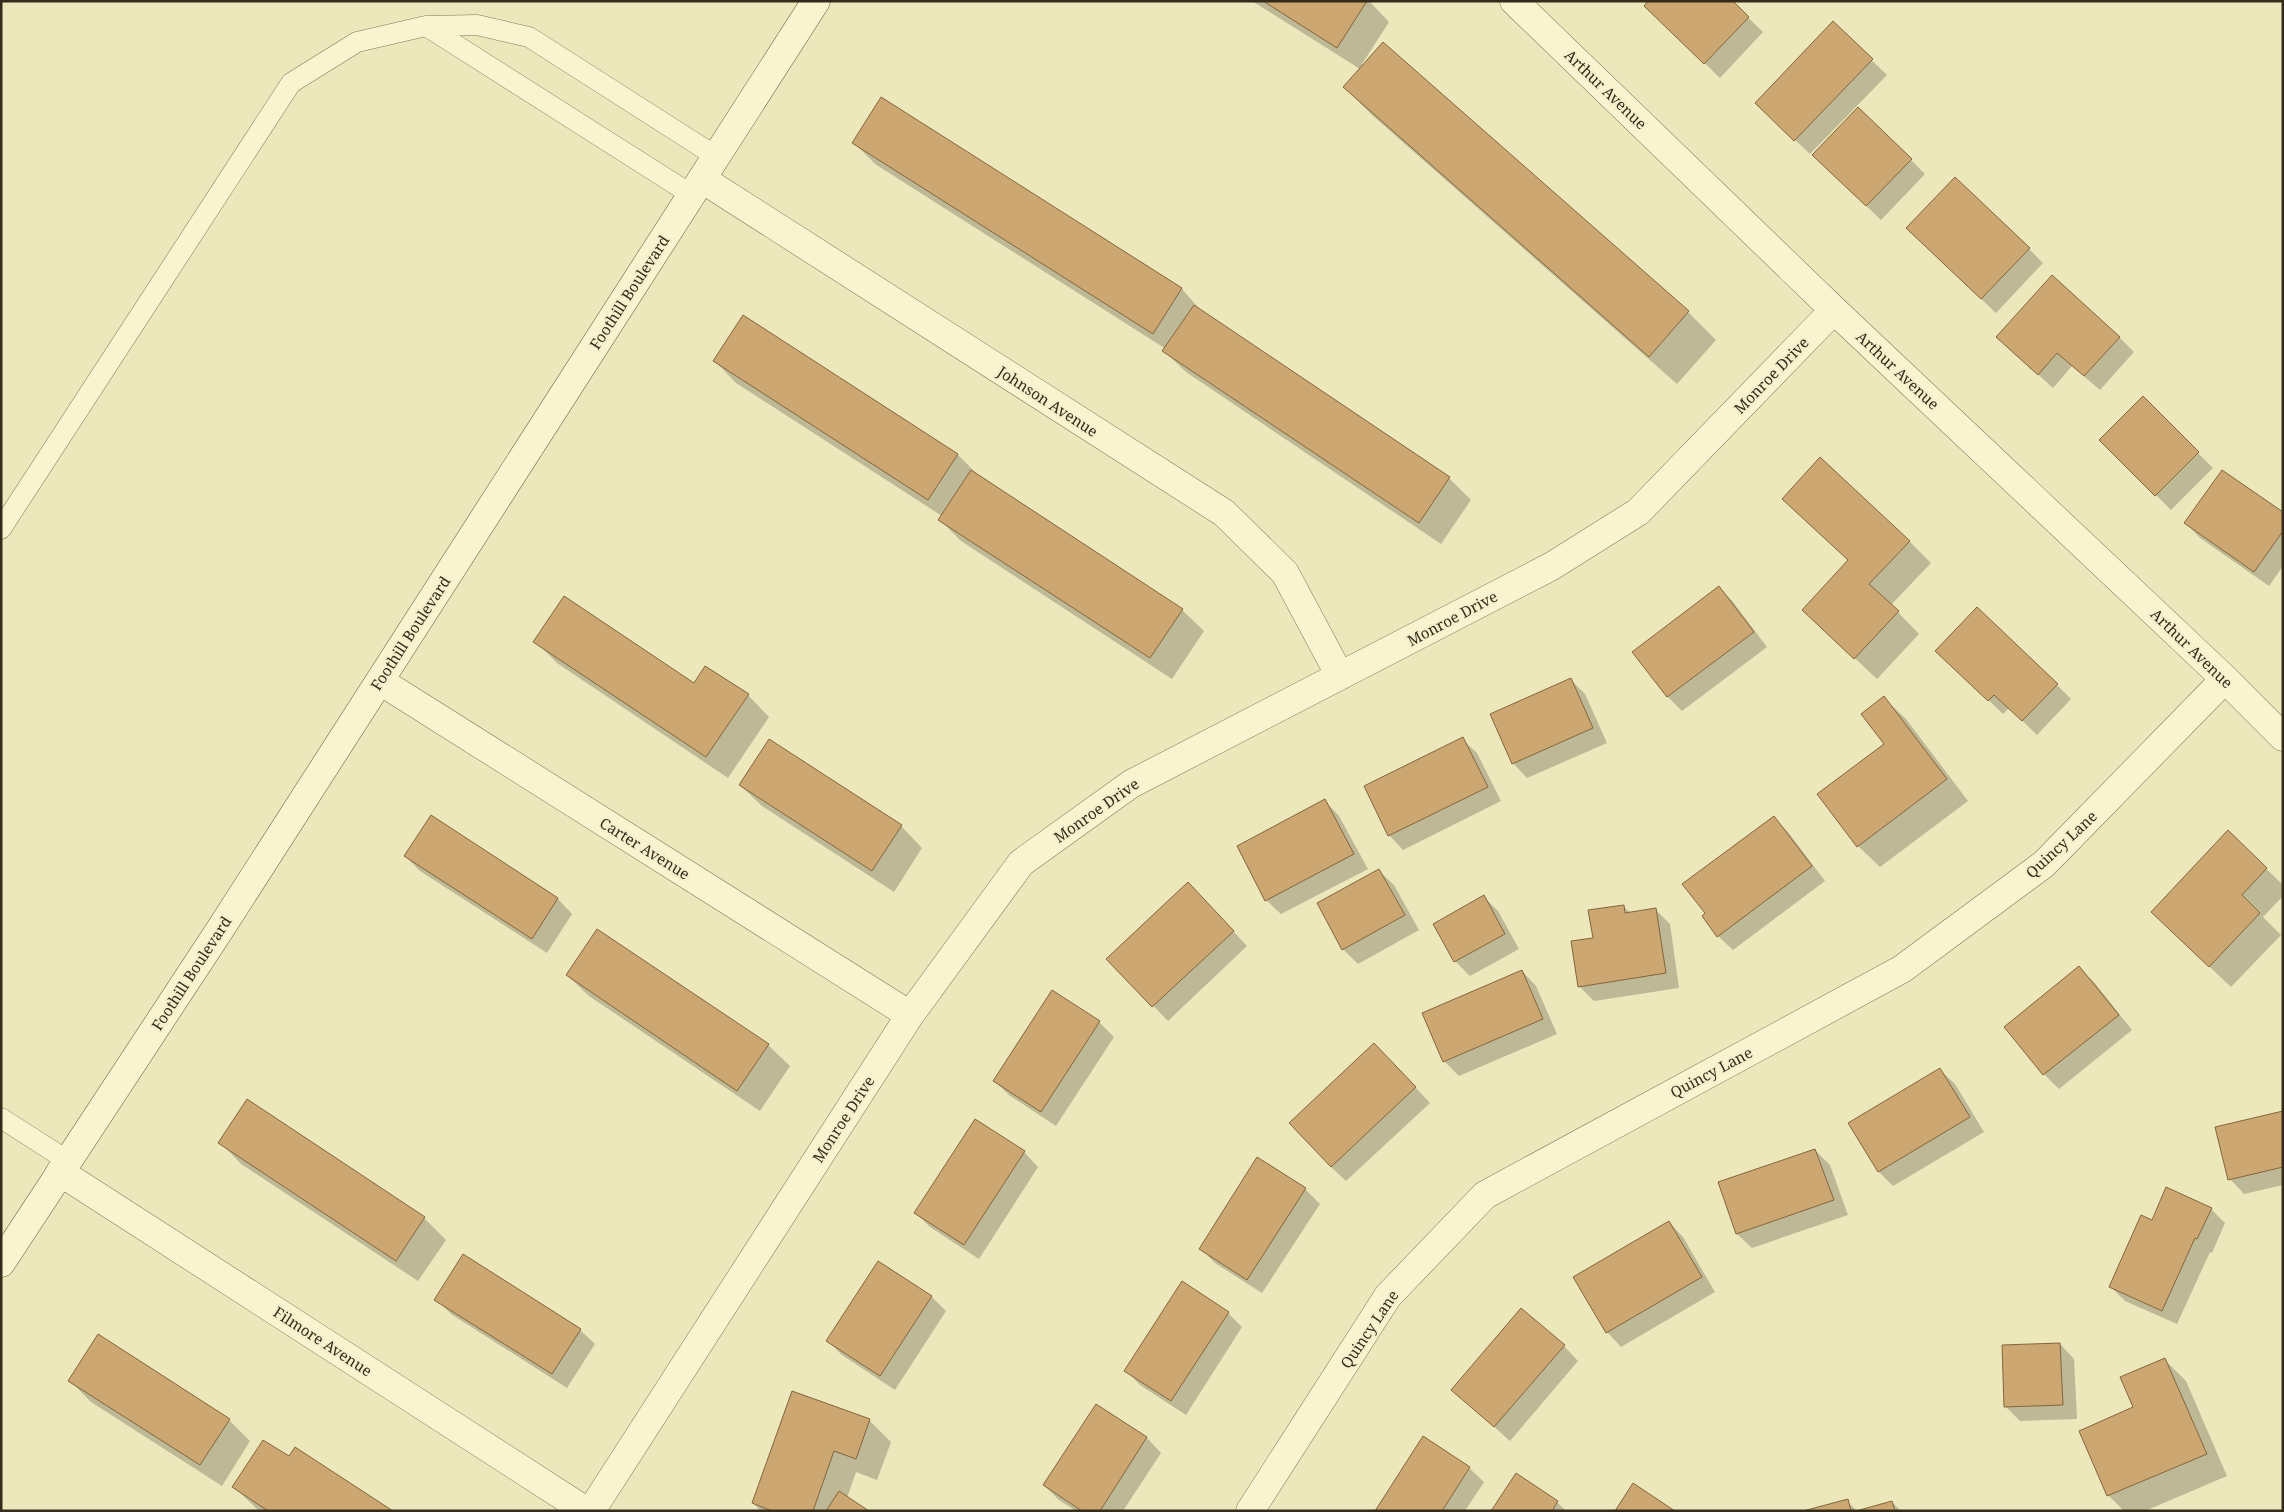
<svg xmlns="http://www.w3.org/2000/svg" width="2284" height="1512" font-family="'Noto Serif',serif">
	<rect width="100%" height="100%" fill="#ede7bc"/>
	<path fill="#0003" d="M1252 1H1369L1389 22 1362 64 1688 312 1716 340 1677 384 1372 115 1344 87 1360 69Z
		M1731 1 1763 32 1720 78 1660 20Z
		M1833 23 1887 75 1810 154 1771 117Z
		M882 99 1182 289 1202 312 1449 478 1471 500 1441 544 1186 372 1164 351 1166 349 875 164 854 143Z
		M1911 160 1925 174 1881 220 1828 169Z
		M1922 243 2029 249 2043 263 1996 313Z
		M2119 337 2134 352 2100 390 2072 366 2053 388 2013 352Z
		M715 361 958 455 979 476 1182 610 1204 631 1172 679 961 541 940 520 942 516 736 383Z
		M2143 398 2213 468 2171 510 2101 440Z
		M2283 514V566L2269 586 2200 538 2186 523Z
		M1909 541 1931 563 1891 605 1919 634 1877 679 1804 610Z
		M1719 587 1733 602 1767 647 1682 711 1668 697 1634 652Z
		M535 641 694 685 748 695 769 717 728 778 557 663Z
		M1952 665 2057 685 2071 699 2037 735 2009 708 2003 714Z
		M1571 680 1585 694 1607 743 1527 778 1513 763Z
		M1884 698 1906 719 1968 801 1880 867 1858 846 1885 744Z
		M1462 739 1477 753 1501 801 1403 850 1389 835Z
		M740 785 901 826 922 848 894 892 762 806Z
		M1325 801 1339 816 1368 869 1281 914 1266 900Z
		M431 817 558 899 572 914 547 953 420 871 405 856Z
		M1774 818 1788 832 1825 881 1733 950 1718 936Z
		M2228 832 2283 885V896L2263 917 2281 935 2231 987 2174 933Z
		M1379 871 1394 885 1419 930 1358 964 1343 949Z
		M1484 897 1498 911 1519 949 1470 976 1455 961Z
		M1203 898 1247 946 1168 1021 1108 959Z
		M1623 906 1631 913 1655 909 1670 924 1679 988 1594 1001 1579 986 1594 939Z
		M2079 968 2094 982 2132 1030 2059 1089 2044 1074 2006 1027Z
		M1522 971 1536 986 1557 1034 1459 1076 1444 1061Z
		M567 975 768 1045 790 1066 760 1111 589 996Z
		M1052 992 1099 1022 1114 1037 1056 1126 1009 1095 995 1081Z
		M1389 1059 1430 1103 1346 1181 1331 1167Z
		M1940 1070 1955 1084 1984 1132 1893 1186 1879 1172Z
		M247 1101 424 1218 446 1240 418 1281 241 1164 220 1142Z
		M2283 1113V1185L2244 1194 2230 1179Z
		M1815 1150 1830 1165 1848 1215 1752 1248 1737 1234 1719 1183Z
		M1024 1152 1038 1167 979 1259 930 1227 916 1213Z
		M1305 1189 1320 1204 1262 1293 1215 1263 1200 1248Z
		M2211 1209 2225 1223 2212 1253 2210 1252 2177 1324 2125 1301 2111 1287 2152 1221Z
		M1669 1222 1683 1237 1715 1292 1621 1347 1607 1332Z
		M879 1262 932 1297 946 1311 895 1390 842 1355 828 1341Z
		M436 1299 580 1330 595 1344 567 1388 451 1314Z
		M1228 1313 1242 1327 1186 1415 1140 1385 1126 1370Z
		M2060 1344 2074 1359 2077 1419 2020 1421 2006 1407Z
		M1564 1346 1578 1361 1510 1441 1453 1390Z
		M2164 1359 2186 1381 2227 1476 2145 1511H2124L2109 1496 2080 1431 2135 1408Z
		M70 1381 229 1420 250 1441 222 1486 91 1402Z
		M793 1393 870 1421 891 1442 877 1480 856 1472 847 1498 867 1511H761L753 1503Z
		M1096 1405 1147 1438 1161 1453 1123 1511H1076L1059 1500 1044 1485Z
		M289 1458 391 1511H259L234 1487Z
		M1469 1468 1484 1482 1465 1511H1376Z
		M1847 1501 1857 1511H1808Z
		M1557 1502 1566 1511H1493Z
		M1892 1502 1901 1511H1861Z"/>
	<path fill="#cca771" stroke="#84653c" d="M1263 1H1367L1337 48Z
		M1648 1H1733L1749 17 1704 64 1644 6Z
		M1833 21 1873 59 1794 141 1755 103Z
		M1383 42 1689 311 1649 357 1343 87Z
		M881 97 1182 288 1153 334 852 143Z
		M1858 107 1912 159 1866 206 1812 155Z
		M1955 177 2030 248 1981 299 1906 228Z
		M2052 275 2120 337 2084 376 2057 353 2038 375 1996 337Z
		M1194 305 1450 477 1419 523 1162 351Z
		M743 315 958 454 928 500 713 361Z
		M2143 396 2199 452 2155 496 2099 440Z
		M1820 457 1910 541 1869 584 1899 611 1854 659 1802 610 1848 560 1782 499Z
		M971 470 1183 609 1150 658 938 520Z
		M2222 470 2283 512V531L2254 572 2184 523Z
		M1719 586 1754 632 1667 697 1632 652Z
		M564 596 694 683 705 666 749 694 706 757 533 642Z
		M1977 607 2058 684 2022 721 1994 695 1988 701 1935 651Z
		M1571 678 1593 728 1512 764 1490 714Z
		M1884 696 1947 779 1857 847 1817 794 1884 744 1861 714Z
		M1463 737 1488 787 1388 836 1364 786Z
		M769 739 902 825 872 871 739 785Z
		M1325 799 1354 854 1265 901 1237 846Z
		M431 815 558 898 532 939 404 856Z
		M1774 816 1812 866 1717 937 1702 916 1705 913 1682 884Z
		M2228 830 2267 868 2242 895 2260 913 2209 967 2151 912Z
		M1379 869 1405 915 1342 950 1317 903Z
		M1188 882 1234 931 1152 1007 1106 959Z
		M1484 895 1505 934 1454 962 1433 924Z
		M1624 905 1625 913 1656 908 1666 973 1578 987 1571 941 1593 938 1588 910Z
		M597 929 769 1044 737 1091 566 975Z
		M2079 966 2119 1015 2043 1075 2004 1027Z
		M1522 970 1543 1019 1443 1062 1422 1013Z
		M1052 990 1100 1021 1041 1112 993 1081Z
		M1374 1043 1416 1087 1331 1167 1289 1123Z
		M1940 1068 1970 1117 1878 1172 1848 1123Z
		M247 1099 425 1217 396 1261 218 1143Z
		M2283 1111V1167L2228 1180 2215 1127Z
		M975 1119 1025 1151 964 1245 914 1213Z
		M1815 1149 1834 1200 1736 1234 1718 1182Z
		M1257 1157 1306 1188 1247 1280 1199 1249Z
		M2166 1187 2212 1208 2197 1239 2195 1238 2162 1311 2109 1287 2141 1215 2152 1220Z
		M1669 1221 1702 1277 1606 1333 1573 1277Z
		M463 1254 581 1329 552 1374 434 1300Z
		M878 1261 932 1296 880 1376 826 1341Z
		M1182 1281 1229 1312 1171 1401 1124 1371Z
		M1521 1308 1565 1345 1494 1427 1451 1390Z
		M98 1334 230 1419 200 1465 68 1381Z
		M2060 1343 2063 1405 2004 1407 2002 1345Z
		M2165 1358 2207 1454 2107 1496 2079 1431 2133 1407 2120 1377Z
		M792 1391 870 1419 856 1459 834 1451 813 1511H772L752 1503Z
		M1096 1404 1147 1437 1100 1511H1082L1043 1485Z
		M1423 1436 1470 1467 1442 1511H1375Z
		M263 1440 289 1456 295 1447 393 1511H268L232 1487Z
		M1516 1473 1558 1501 1552 1511H1491Z
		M1633 1483 1675 1511H1615Z
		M839 1491 869 1511H826Z
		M1848 1499 1851 1511H1803Z
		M1892 1501 1895 1511H1856Z"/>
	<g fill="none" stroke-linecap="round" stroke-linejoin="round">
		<g stroke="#857756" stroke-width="21">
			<path id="service" d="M426 26 692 195
				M1 529 291 83 357 42 426 26 477 25 529 37 717 157
				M1 1118 68 1161"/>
		</g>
		<g stroke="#857756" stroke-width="29">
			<path id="minor" d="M1514 1 1834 310 2225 679 2283 737
				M702 179 1224 513 1285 573 1340 676
				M380 681 910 1015
				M60 1172 586 1511
				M591 1511 910 1015 1021 863 1131 784 1552 566 1638 512 1834 310
				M1250 1511 1388 1296 1485 1195 1902 969 2044 864 2225 679"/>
		</g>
		<g stroke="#665839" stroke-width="29">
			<path id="secondary" d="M1 1263 221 928 816 1"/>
		</g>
		<use href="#service" stroke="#f9f3cf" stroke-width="20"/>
		<use href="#minor" stroke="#f9f3cf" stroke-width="28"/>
		<use href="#secondary" stroke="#f9f3cf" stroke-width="28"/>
	</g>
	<g text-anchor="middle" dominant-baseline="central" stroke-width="4.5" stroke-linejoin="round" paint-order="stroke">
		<g font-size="15" fill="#342b1b" stroke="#f5f0cb">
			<text transform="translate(1606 89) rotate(44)">Arthur Avenue</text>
			<text transform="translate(629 292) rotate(-57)">Foothill Boulevard</text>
			<text transform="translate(1898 370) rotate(43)">Arthur Avenue</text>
			<text transform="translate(1771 375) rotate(-46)">Monroe Drive</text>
			<text transform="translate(1048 401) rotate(33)">Johnson Avenue</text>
			<text transform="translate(1452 618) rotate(-28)">Monroe Drive</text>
			<text transform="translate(410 633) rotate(-57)">Foothill Boulevard</text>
			<text transform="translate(2192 648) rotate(44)">Arthur Avenue</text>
			<text transform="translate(1096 810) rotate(-35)">Monroe Drive</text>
			<text transform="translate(2061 844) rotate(-43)">Quincy Lane</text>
			<text transform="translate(645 848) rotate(32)">Carter Avenue</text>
			<text transform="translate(191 973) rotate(-57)">Foothill Boulevard</text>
			<text transform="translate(1711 1072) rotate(-28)">Quincy Lane</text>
			<text transform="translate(843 1119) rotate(-57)">Monroe Drive</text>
			<text transform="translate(1369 1329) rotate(-56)">Quincy Lane</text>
			<text transform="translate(323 1341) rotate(33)">Filmore Avenue</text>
		</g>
	</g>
	<rect width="2284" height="1512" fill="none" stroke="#342b1b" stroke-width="5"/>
</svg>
